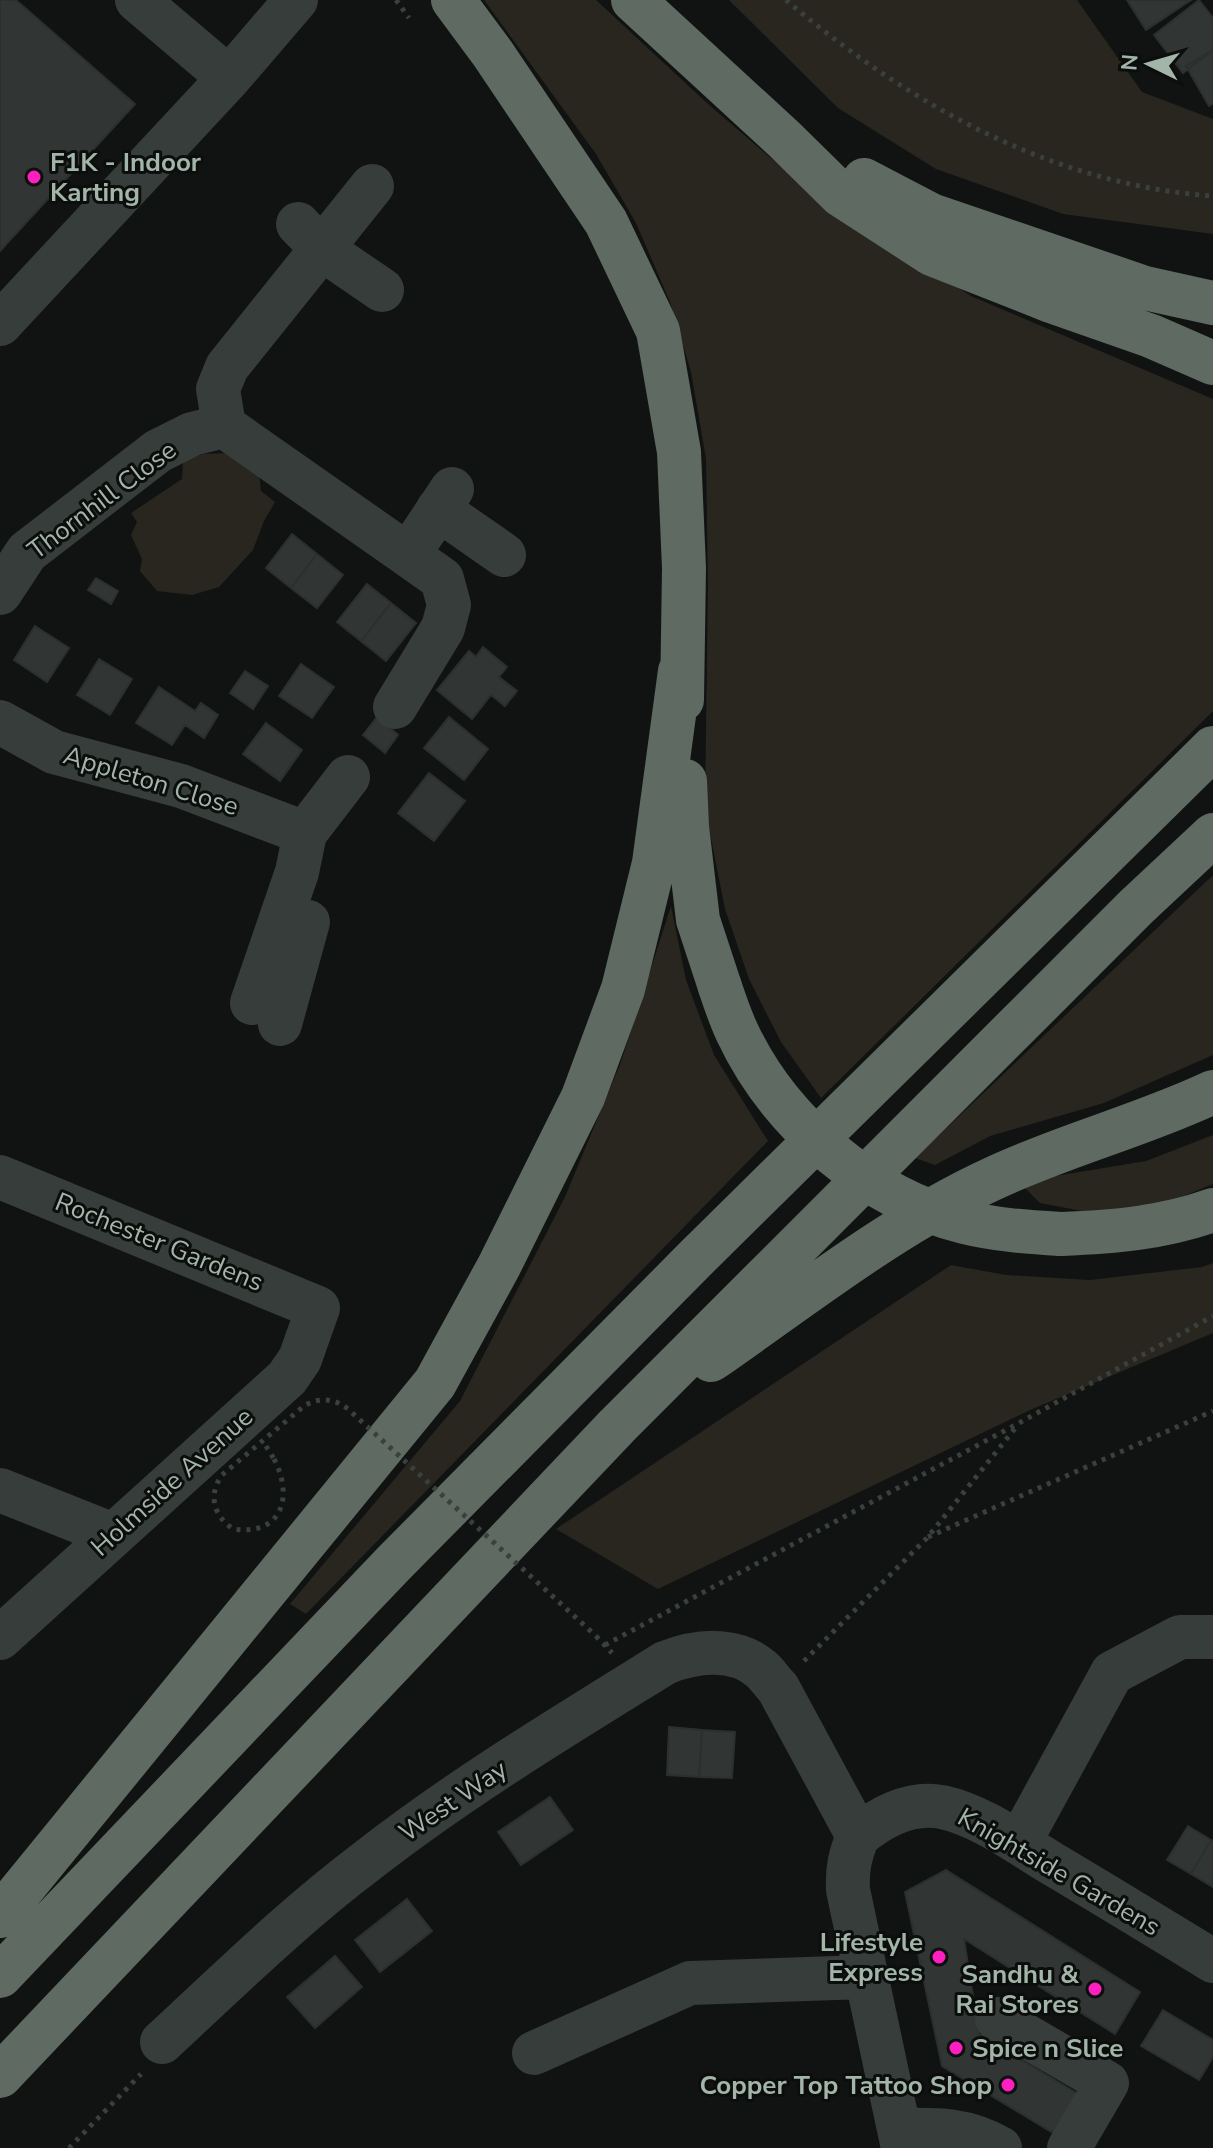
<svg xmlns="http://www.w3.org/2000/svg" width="1213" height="2148" font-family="'Nunito Sans',sans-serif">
	<rect width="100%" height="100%" fill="#111312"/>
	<path fill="#28261f" d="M484 0H596L707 103 802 185 971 296 1213 399V711L821 1098 781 1042 749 979 725 909 705 808 708 583 706 459 691 372 670 302 636 223 596 154Z
		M729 0H1077L1142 92 1213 119V234L1063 214 936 169 838 108Z
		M229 453 259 473 261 491 275 502 264 521 253 550 219 587 192 595 157 591 140 571 142 559 131 535 137 522 131 513 182 479 183 461 203 454Z
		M1213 875V1055L1104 1103 990 1136 935 1165 915 1158Z
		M671 906 686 980 714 1055 768 1141 306 1614 290 1604 460 1401 565 1197 621 1062Z
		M1213 1135V1184L1172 1201 1098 1214 1040 1203 1019 1182 1146 1161Z
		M1213 1263V1333L1030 1410 658 1589 556 1529 951 1265 1006 1275 1090 1280 1202 1267Z"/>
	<path fill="#313533" stroke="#2b2f2e" stroke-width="2" d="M0 0H16L135 104 0 251Z
		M1127 0H1191L1146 30Z
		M1199 0 1213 18V50L1183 73 1154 35Z
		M1213 50V104L1209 106 1186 66Z
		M292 534 317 554 291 588 266 568Z
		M317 554 343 575 317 608 291 588Z
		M96 578 118 591 111 604 88 590Z
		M367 584 391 603 361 641 337 622Z
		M391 603 416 623 386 661 361 641Z
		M35 626 69 648 47 682 14 660Z
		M483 647 507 667 499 677 517 691 505 706 491 695 472 719 437 690 469 651 476 657Z
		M99 659 132 679 110 715 77 695Z
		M301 664 334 687 312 718 279 696Z
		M245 671 268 686 253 709 230 693Z
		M159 687 195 711 201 703 218 715 204 738 185 725 172 745 136 723Z
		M377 717 398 735 385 753 363 735Z
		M449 717 488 749 464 780 424 748Z
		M266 723 302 750 280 781 243 754Z
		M429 773 465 801 434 841 398 813Z
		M669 1727 702 1730 699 1777 667 1775Z
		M702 1730 735 1732 732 1778 699 1777Z
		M550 1797 573 1830 521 1865 498 1832Z
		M1188 1826 1211 1840 1191 1874 1167 1860Z
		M1211 1840 1213 1841V1887L1191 1874Z
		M946 1870 1140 1992 1115 2034 964 1939 979 2034 1083 2097 1060 2137 942 2066 905 1892Z
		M407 1899 432 1931 380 1972 355 1940Z
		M335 1956 362 1987 315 2028 287 1997Z
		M1163 2010 1213 2040V2057L1199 2080 1141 2046Z"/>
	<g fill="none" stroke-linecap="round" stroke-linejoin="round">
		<path stroke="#3a413c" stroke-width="5" stroke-dasharray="4 6" stroke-linecap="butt" d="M396 0 409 18
			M786 0C907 103 1052 185 1213 196
			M266 1446 274 1459
			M928 1537 1213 1411
			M596 1636 612 1653
			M605 1645 1019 1423 1213 1316
			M804 1661 927 1538 1017 1426
			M69 2148 141 2074"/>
		<path stroke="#363d3a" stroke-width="44" d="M137 0 229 78
			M298 224 322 249 382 290
			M0 324 229 78 296 0
			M224 426 408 555 452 489
			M438 509 504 555
			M0 593 27 552 158 451 192 434 224 426 218 389 227 367 372 186
			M395 707 443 628 449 605 442 579 408 555
			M0 722 54 752 181 786 305 833
			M252 1003 297 872 305 833 348 777
			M280 1024 308 922
			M0 1177 318 1308 300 1359 287 1378 0 1638
			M0 1490 113 1535
			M858 1836C881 1817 910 1801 942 1807 980 1815 1018 1843 1051 1863 1105 1895 1159 1928 1213 1961
			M1019 1843 1112 1673 1180 1637H1213
			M997 2019 1107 2083 1069 2148
			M162 2042C229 1980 294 1916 367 1861 459 1789 565 1725 665 1663 695 1651 734 1646 761 1669 767 1674 772 1682 778 1688L858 1836C850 1855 847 1869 848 1890L903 2148
			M534 2053 690 1983 866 1977
			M900 2130C937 2129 967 2129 1000 2148"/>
		<path stroke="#5e6a62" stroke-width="44" d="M453 0 493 54 606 222 658 331 679 452 684 568 682 700
			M633 0 784 139 841 195 932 254 1051 301 1151 336 1213 363
			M864 180 931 215 1145 288 1213 303
			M685 781 687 827 698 920 720 987
			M1061 1234C1113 1232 1163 1228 1213 1210
			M711 1360C801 1298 892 1225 992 1179 1064 1145 1141 1126 1213 1092
			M0 1916 435 1383 499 1266 583 1097 623 989 654 863 680 671
			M0 1976 394 1563 695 1259 1213 748
			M0 2076 617 1426 1136 907 1213 835"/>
		<path stroke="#3a413c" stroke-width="5" stroke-dasharray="4 6" stroke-linecap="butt" d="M274 1459C294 1497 282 1536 233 1529 213 1515 208 1495 222 1475L304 1406C319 1397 334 1398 348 1409L596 1636"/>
		<path stroke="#5e6a62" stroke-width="44" d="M720 987C725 1002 730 1017 737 1032 779 1122 868 1198 964 1222 996 1230 1028 1232 1061 1234"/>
	</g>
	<g fill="#fd1fbf" stroke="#0c0e0d" stroke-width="3">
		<circle cx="34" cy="177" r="8"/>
		<circle cx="939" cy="1957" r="8"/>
		<circle cx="1095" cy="1989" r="8"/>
		<circle cx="956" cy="2048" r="8"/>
		<circle cx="1008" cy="2085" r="8"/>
	</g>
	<g text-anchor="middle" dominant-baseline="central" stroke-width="6" stroke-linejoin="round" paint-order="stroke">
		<g font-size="26" font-weight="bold" fill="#a2b5a8" stroke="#0c0e0d" text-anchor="end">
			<text x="50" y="162" text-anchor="start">F1K - Indoor<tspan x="50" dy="30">Karting</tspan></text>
			<text x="923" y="1942">Lifestyle<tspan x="923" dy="30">Express</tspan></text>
			<text x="1079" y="1974">Sandhu &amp;<tspan x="1079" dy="30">Rai Stores</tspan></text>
			<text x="972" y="2048" text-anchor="start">Spice n Slice</text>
			<text x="992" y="2085">Copper Top Tattoo Shop</text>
		</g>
		<g font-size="26" fill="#a2b5a8" stroke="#0c0e0d">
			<text transform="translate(102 500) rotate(-37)">Thornhill Close</text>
			<text transform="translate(151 781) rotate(17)">Appleton Close</text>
			<text transform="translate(159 1242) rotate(22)">Rochester Gardens</text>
			<text transform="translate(172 1482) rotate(-42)">Holmside Avenue</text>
			<text transform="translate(453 1801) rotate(-34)">West Way</text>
			<text transform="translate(1059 1872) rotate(30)">Knightside Gardens</text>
		</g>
	</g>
	<g transform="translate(1149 64) rotate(275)" stroke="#0c0e0d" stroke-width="6" paint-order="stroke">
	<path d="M0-6L14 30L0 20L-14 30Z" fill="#a2b5a8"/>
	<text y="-12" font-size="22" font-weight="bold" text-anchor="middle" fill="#a2b5a8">N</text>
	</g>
</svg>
